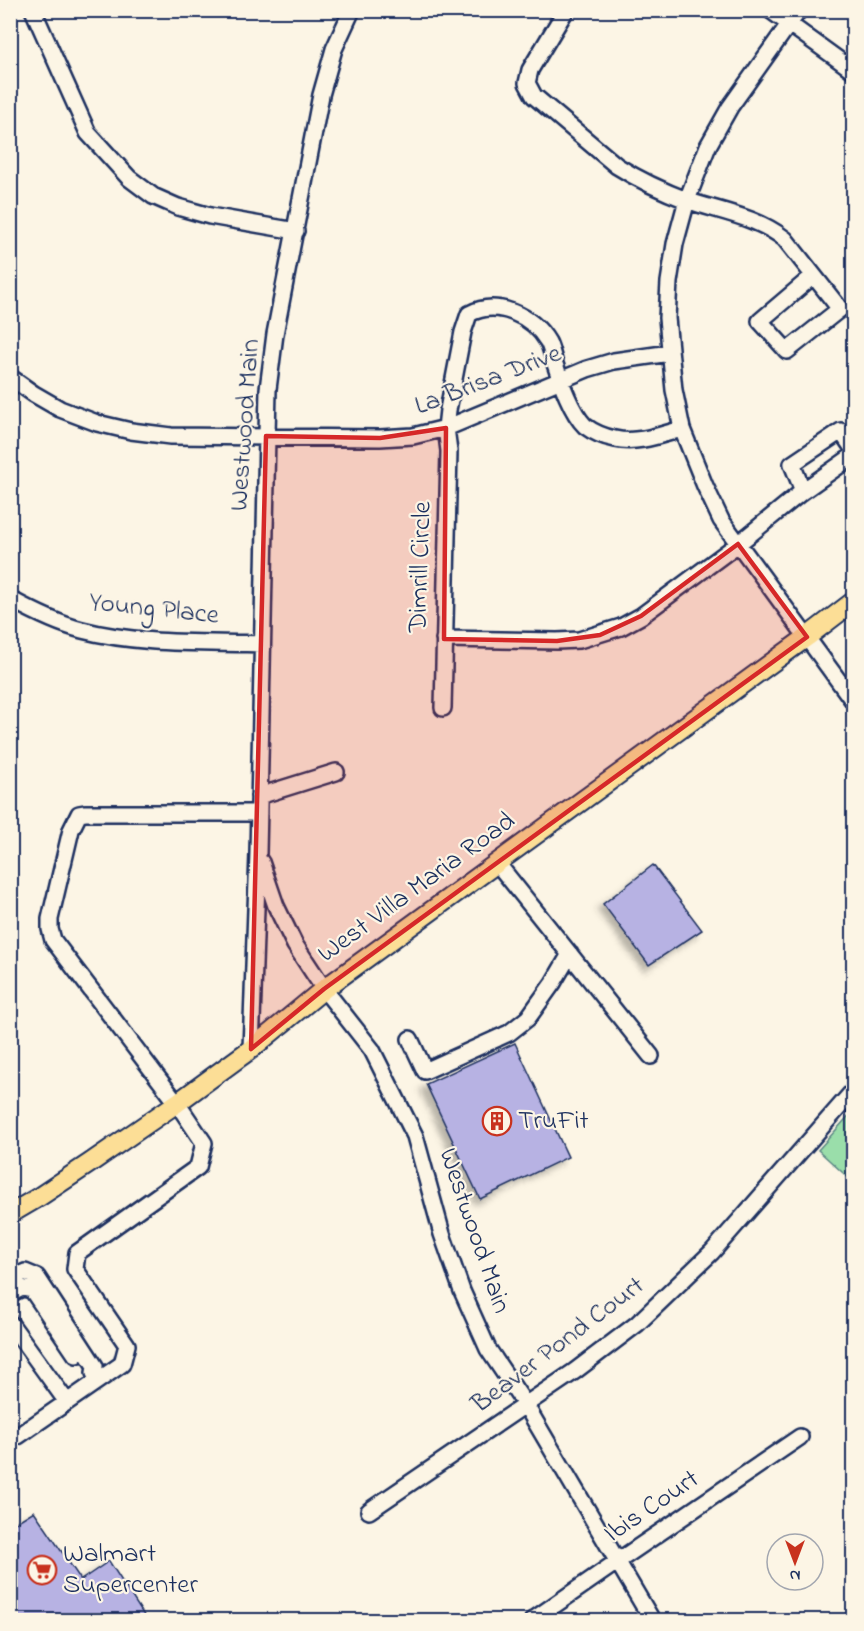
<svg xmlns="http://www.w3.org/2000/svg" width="864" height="1631" font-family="'Indie Flower',sans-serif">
	<defs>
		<filter id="shadow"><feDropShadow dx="-5.5" dy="5.5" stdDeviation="3" flood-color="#0004"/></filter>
	</defs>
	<rect width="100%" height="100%" fill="#fcf5e5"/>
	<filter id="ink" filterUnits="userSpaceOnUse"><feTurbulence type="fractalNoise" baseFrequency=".0167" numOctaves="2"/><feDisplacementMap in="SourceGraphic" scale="12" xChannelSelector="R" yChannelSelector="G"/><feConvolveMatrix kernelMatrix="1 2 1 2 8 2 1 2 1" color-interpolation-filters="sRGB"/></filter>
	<g filter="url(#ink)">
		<path fill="#9adeaa" stroke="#5a8684" stroke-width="1.5" d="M853 1111V1182L818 1150Z"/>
		<path fill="#b7b2e3" stroke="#1b2f5e" stroke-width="1.5" filter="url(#shadow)" d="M653 865 702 930 649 965 603 904Z
			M515 1043 568 1157 480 1199 426 1084Z
			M34 1511 81 1580 109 1561 147 1620H10V1526Z"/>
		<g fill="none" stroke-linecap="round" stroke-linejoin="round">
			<g stroke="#1b2f5e" stroke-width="20">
				<path id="minor" d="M33 10 88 133 129 178 153 196 178 207 210 216 296 231
					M566 10 530 70 527 83 534 96 617 166C639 180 665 192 689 201 722 212 757 217 785 239L840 309 787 351 760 321 813 276
					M770 10 854 71
					M799 10 730 107 708 146 687 200 675 244 669 282 667 318 674 390 682 429 705 486 721 520 854 702
					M10 377 34 394 60 409 97 423 131 431 171 436 380 438 413 436 446 428 587 369 614 361 670 353
					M803 491 792 464 841 431 854 450
					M10 599C32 611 58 624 82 630 140 645 203 642 262 644
					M444 639 557 641 579 640 621 627 641 616 738 544 803 491 854 455
					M443 708 449 451 446 428 448 410 463 332 469 314C497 299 532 315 548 342 551 348 553 357 555 364 561 382 571 412 585 426 593 432 605 437 615 439 637 444 660 435 682 429
					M259 796 336 772
					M261 862 276 906 295 945 324 989 372 1050 415 1136 442 1234 462 1291 488 1349 525 1404 652 1620
					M497 863 651 1056
					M410 1039 425 1071 509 1033 528 1018 553 983 570 954
					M251 1049 258 853 268 389 275 334 321 95 334 49 352 10
					M10 1280 25 1272 37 1277 95 1366 94 1373 98 1380
					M10 1294 22 1288 32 1290 76 1355
					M10 1323 67 1402
					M18 1436 122 1364 127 1345 75 1269 77 1253 198 1167 204 1143 177 1103 53 940 50 929V919L71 830 79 814 85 813H259
					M369 1511 575 1371 637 1324 712 1252 854 1090
					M533 1620 618 1561 800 1437"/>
			</g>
			<g stroke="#1b2f5e" stroke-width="22">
				<path id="major" d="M10 1214 39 1197 90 1163 177 1103 251 1049 324 989 807 637 854 601"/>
			</g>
			<use href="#minor" stroke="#fcf5e5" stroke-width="15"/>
			<use href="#major" stroke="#fcde96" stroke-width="18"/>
		</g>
	</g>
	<path fill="#d62828" fill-opacity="0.2" stroke="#d62828" stroke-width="4.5" stroke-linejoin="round" d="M446 428 444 639 557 641 600 635 641 616 738 544 807 637 324 989 251 1049 266 436 380 438Z"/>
	<defs>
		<g id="building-ring" transform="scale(1.5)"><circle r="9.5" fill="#fcf5e5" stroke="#c8321e" stroke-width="1.5"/><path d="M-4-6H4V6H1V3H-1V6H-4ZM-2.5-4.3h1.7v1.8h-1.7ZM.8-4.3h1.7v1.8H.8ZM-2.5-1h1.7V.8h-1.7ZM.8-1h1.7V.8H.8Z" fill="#c8321e"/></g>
		<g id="supermarket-ring" transform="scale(1.5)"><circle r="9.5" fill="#fcf5e5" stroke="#c8321e" stroke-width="1.5"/><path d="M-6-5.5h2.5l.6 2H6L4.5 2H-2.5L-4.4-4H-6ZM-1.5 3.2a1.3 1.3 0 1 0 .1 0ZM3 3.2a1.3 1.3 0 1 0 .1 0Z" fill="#c8321e"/></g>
	</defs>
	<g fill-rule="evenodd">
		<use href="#building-ring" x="497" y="1121"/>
		<use href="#supermarket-ring" x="42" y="1570"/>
	</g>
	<g text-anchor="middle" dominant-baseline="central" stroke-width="4.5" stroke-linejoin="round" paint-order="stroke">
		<g font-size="27" fill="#1b2f5e" stroke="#fcf5e5">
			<text transform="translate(488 380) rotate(-21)">La Brisa Drive</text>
			<text transform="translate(245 425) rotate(-86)">Westwood Main</text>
			<text transform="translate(421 567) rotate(-88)">Dimrill Circle</text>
			<text transform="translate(154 609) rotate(6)">Young Place</text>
			<text transform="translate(417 888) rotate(-36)">West Villa Maria Road</text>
			<text transform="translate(474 1231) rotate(71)">Westwood Main</text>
			<text transform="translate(558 1345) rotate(-37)">Beaver Pond Court</text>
			<text transform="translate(652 1507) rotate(-34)">Ibis Court</text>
		</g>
		<g font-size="27" fill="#1b2f5e" stroke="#fcf5e5" text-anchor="start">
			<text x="518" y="1121">TruFit</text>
			<text x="63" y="1554">Walmart<tspan x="63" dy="31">Supercenter</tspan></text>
		</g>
	</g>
	<rect width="864" height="1631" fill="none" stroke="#fcf5e5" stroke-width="36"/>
	<rect x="18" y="18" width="828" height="1595" fill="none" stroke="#1b2f5e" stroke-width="2" filter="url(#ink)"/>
	<g transform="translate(795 1562) rotate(180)"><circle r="28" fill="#fcf5e5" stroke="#a2a6af" stroke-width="1.5"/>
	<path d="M0-4.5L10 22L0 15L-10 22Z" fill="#c8321e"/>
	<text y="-9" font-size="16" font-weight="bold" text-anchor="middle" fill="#1b2f5e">N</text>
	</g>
</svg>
